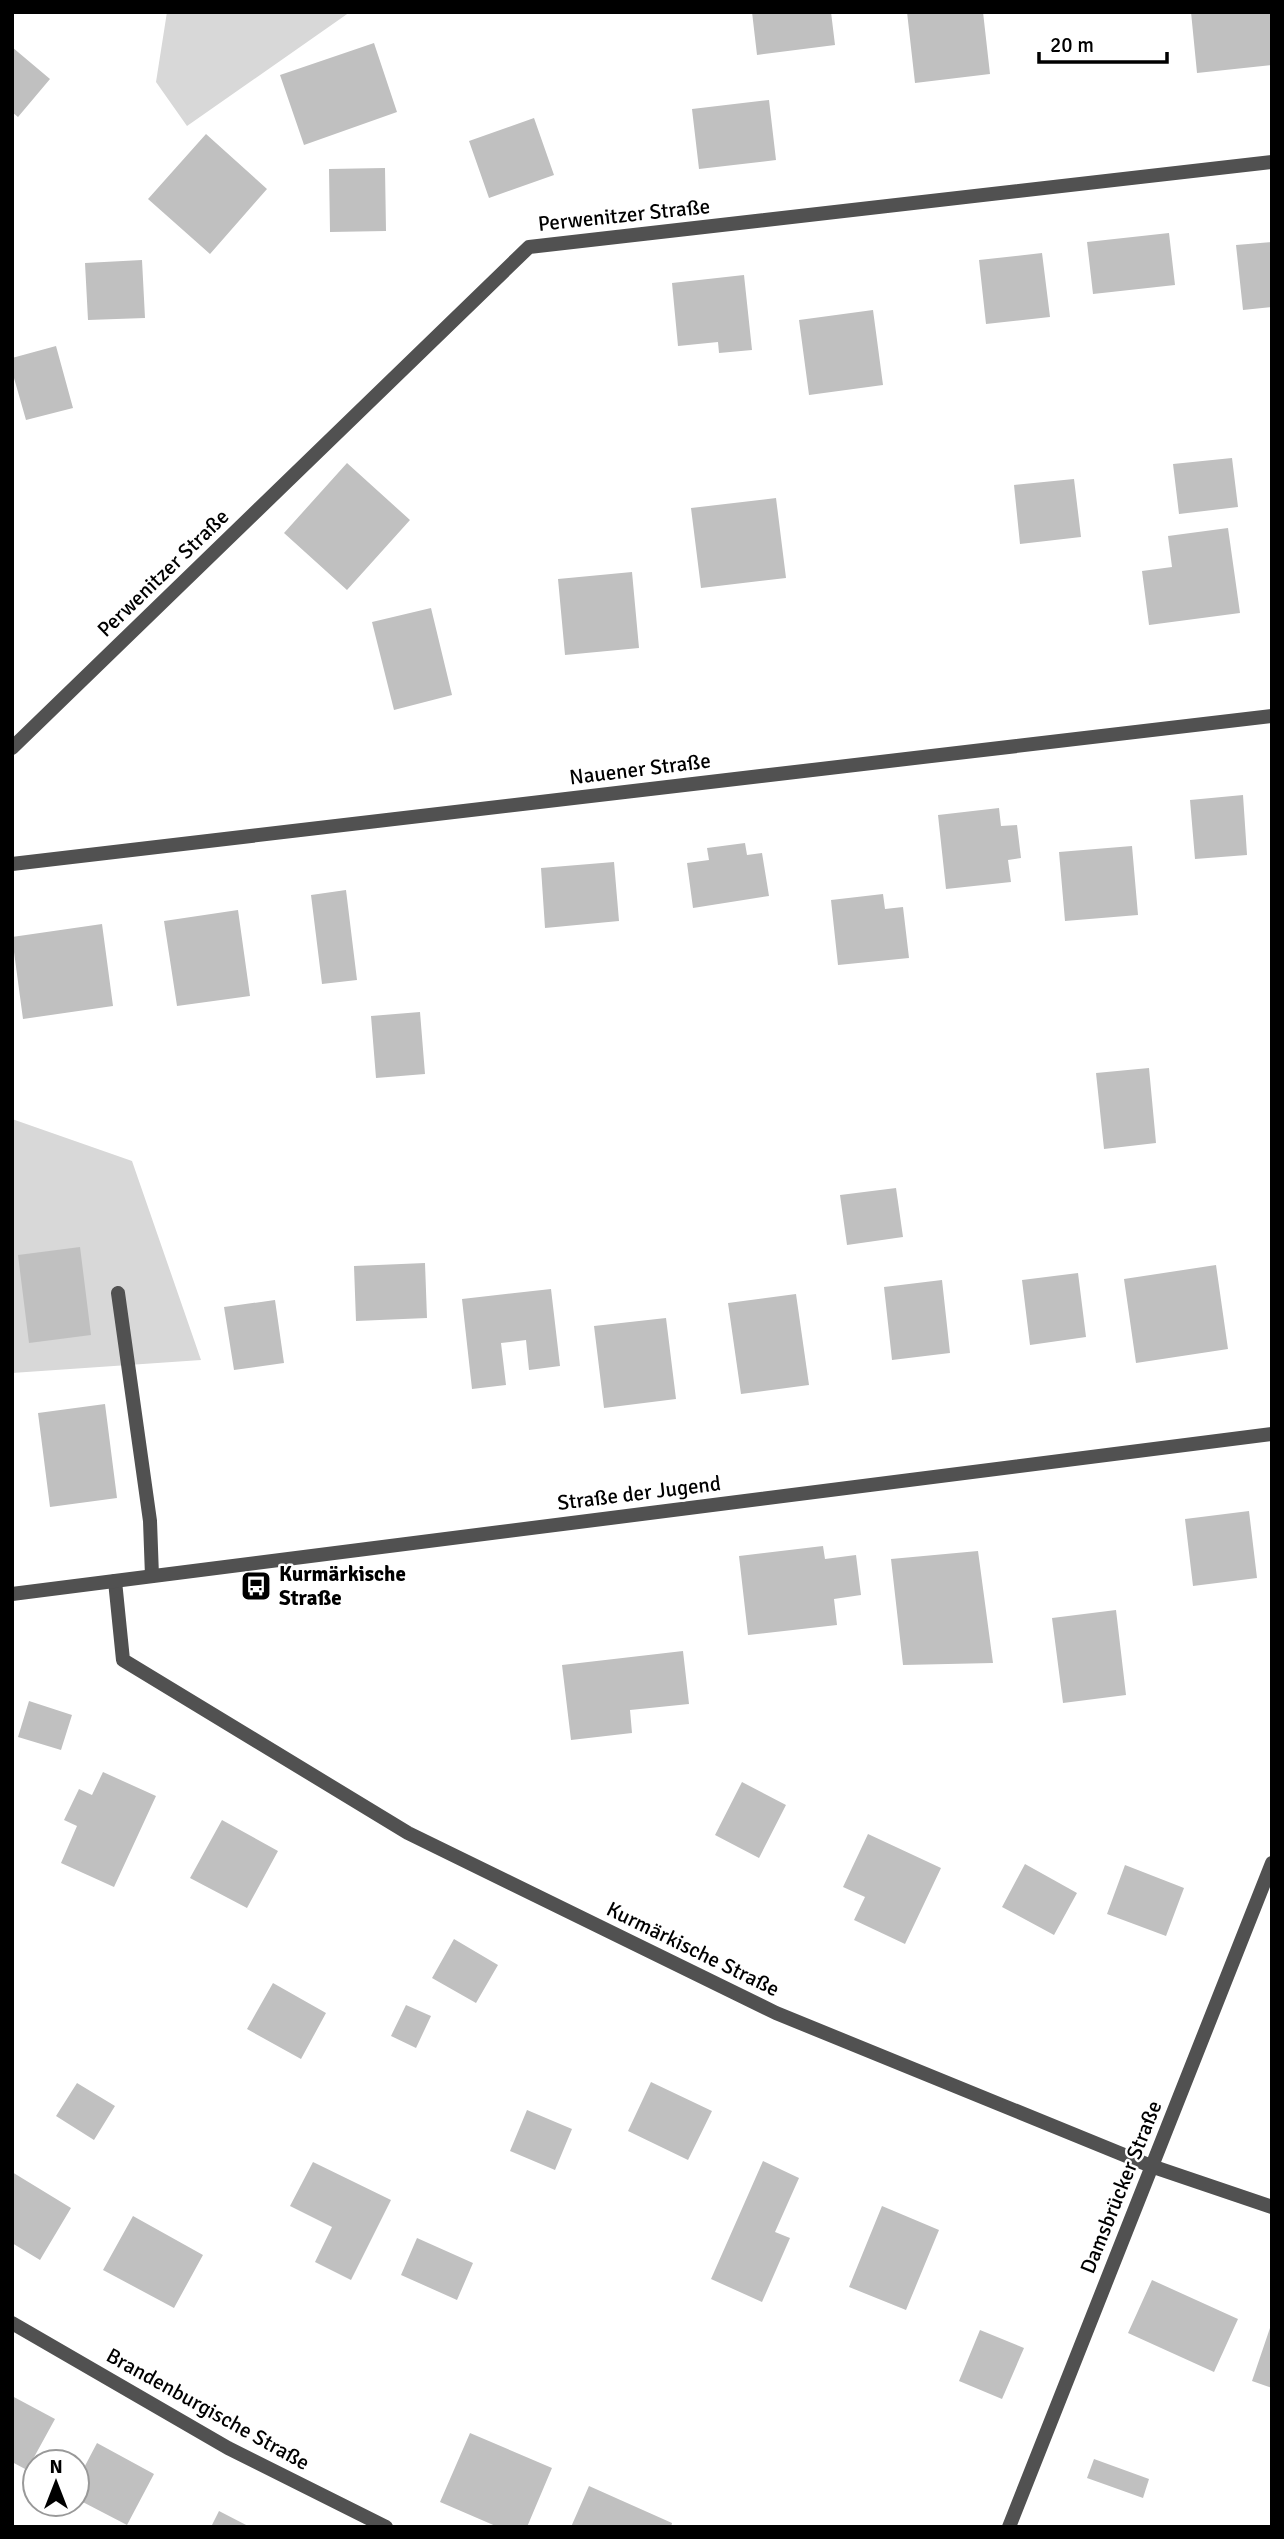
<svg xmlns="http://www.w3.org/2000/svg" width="1284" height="2539" font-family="Signika,sans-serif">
	<rect width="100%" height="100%" fill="#fff"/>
	<path fill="#d8d8d8" d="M167 12H350L187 126 156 82Z
		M12 1119 132 1161 201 1360 12 1373Z"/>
	<path fill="#c0c0c0" d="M752 12H831L835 45 757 55Z
		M907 12H983L990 74 915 83Z
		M1191 12H1272V65L1197 73Z
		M374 43 397 112 304 145 280 75Z
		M12 47 50 79 18 117 12 112Z
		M769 100 776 160 699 169 692 109Z
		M534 118 554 175 489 198 469 141Z
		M206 134 267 189 210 254 148 199Z
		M385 168 386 231 330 232 329 169Z
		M1169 233 1175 285 1093 294 1087 242Z
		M1272 242V307L1243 310 1236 245Z
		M1042 253 1050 317 986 324 979 260Z
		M142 260 145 318 88 320 85 263Z
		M744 275 752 350 719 353 718 342 678 346 672 283Z
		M873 310 883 385 809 395 799 320Z
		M56 346 73 408 26 420 12 371V358Z
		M1232 458 1238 507 1179 514 1173 464Z
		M347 463 410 520 347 590 284 533Z
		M1074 479 1081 537 1020 544 1014 485Z
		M776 498 786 578 701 588 691 508Z
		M1228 528 1240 613 1149 625 1142 571 1172 567 1168 536Z
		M632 572 639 648 565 655 558 579Z
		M431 608 452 695 394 710 372 622Z
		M1243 795 1247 855 1195 859 1190 800Z
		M999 808 1001 826 1017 825 1021 858 1008 860 1011 882 946 889 938 815Z
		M745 843 747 855 762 853 769 896 693 908 687 863 709 860 707 848Z
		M1132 846 1138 915 1065 921 1059 852Z
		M614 862 619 921 545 928 541 868Z
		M346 890 357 980 322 984 311 895Z
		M883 894 885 909 903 907 909 958 838 965 831 900Z
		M238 910 250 996 177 1006 164 921Z
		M102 924 113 1006 23 1019 12 937Z
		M420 1012 425 1074 376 1078 371 1016Z
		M1149 1068 1156 1143 1104 1149 1096 1073Z
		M896 1188 903 1237 847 1245 840 1195Z
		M80 1247 91 1335 29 1343 18 1255Z
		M425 1263 427 1318 356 1321 354 1266Z
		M1216 1265 1228 1349 1136 1363 1124 1279Z
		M1078 1273 1086 1337 1030 1345 1022 1280Z
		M942 1280 950 1353 892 1360 884 1287Z
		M551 1289 560 1366 529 1370 526 1340 501 1343 506 1385 472 1389 462 1299Z
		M796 1294 809 1385 741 1394 728 1303Z
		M275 1300 284 1363 234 1370 224 1307Z
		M666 1318 676 1399 604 1408 594 1326Z
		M105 1404 117 1498 50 1507 38 1413Z
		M1249 1511 1257 1578 1193 1586 1185 1519Z
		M823 1546 825 1559 856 1555 861 1595 834 1599 837 1625 748 1635 739 1556Z
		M978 1551 993 1663 903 1665 891 1559Z
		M1116 1610 1126 1695 1063 1703 1052 1618Z
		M683 1651 689 1704 630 1710 632 1733 571 1740 562 1665Z
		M29 1701 72 1715 61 1750 18 1737Z
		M103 1772 156 1796 114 1887 61 1863 77 1826 64 1820 79 1789 92 1795Z
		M742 1782 786 1805 759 1858 715 1835Z
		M222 1820 278 1851 247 1908 190 1878Z
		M868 1834 941 1868 905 1944 854 1920 865 1897 843 1887Z
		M1025 1864 1077 1893 1054 1935 1002 1907Z
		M1125 1865 1184 1888 1166 1936 1107 1914Z
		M454 1939 498 1965 476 2003 432 1978Z
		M273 1983 326 2013 301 2059 247 2029Z
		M406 2005 431 2016 416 2048 391 2036Z
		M651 2082 712 2111 688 2160 628 2131Z
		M77 2083 115 2106 94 2140 56 2116Z
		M527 2110 572 2129 555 2170 510 2151Z
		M763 2161 799 2178 775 2232 790 2238 762 2302 711 2279Z
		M313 2162 391 2200 351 2280 315 2262 332 2227 290 2206Z
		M12 2172 71 2208 40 2260 12 2243Z
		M882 2206 939 2230 906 2310 849 2287Z
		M133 2216 203 2255 174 2308 103 2270Z
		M417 2238 473 2263 457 2300 401 2275Z
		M1152 2280 1238 2319 1214 2372 1128 2333Z
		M1271 2325H1272V2388L1252 2381Z
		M980 2330 1024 2348 1002 2399 959 2381Z
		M12 2396 55 2419 27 2470 12 2462Z
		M470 2433 552 2468 527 2527H498L440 2502Z
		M97 2443 154 2474 127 2525 77 2499V2481Z
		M1094 2459 1149 2479 1143 2498 1087 2478Z
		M589 2486 672 2523 671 2527H571Z
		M219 2511 250 2527H211Z"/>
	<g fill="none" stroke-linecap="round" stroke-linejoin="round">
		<path stroke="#515151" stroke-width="14" d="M118 1293 150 1521 152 1576"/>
		<path stroke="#515151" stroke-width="14" d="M12 748 529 247 1272 162
			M12 864 1272 716
			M115 1581 123 1660 408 1833 776 2013 1151 2166 1272 2207
			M12 2323 228 2448 386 2527
			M1009 2527 1272 1863"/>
		<path stroke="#515151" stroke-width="14" d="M12 1594 1272 1434"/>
	</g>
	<defs>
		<g id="bus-square" transform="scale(1.575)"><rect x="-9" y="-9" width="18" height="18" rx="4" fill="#000" stroke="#fff"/><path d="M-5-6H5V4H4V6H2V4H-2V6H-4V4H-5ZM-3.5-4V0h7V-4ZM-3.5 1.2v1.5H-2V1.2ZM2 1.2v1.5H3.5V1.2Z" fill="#fff"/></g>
	</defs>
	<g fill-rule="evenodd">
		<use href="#bus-square" x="256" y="1586"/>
	</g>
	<g text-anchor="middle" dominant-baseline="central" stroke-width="5" stroke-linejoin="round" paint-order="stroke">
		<g font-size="21" fill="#000" stroke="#fff">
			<text transform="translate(624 215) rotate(-6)">Perwenitzer Straße</text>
			<text transform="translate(163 573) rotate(-44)">Perwenitzer Straße</text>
			<text transform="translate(640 769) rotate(-7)">Nauener Straße</text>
			<text transform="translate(639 1493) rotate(-7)">Straße der Jugend</text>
			<text transform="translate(693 1949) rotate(26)">Kurmärkische Straße</text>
			<text transform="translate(1121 2187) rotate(-68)">Damsbrücker Straße</text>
			<text transform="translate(208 2409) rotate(29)">Brandenburgische Straße</text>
		</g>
		<g font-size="21" font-weight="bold" fill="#000" stroke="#fff" text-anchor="start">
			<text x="279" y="1574">Kurmärkische<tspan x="279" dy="24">Straße</tspan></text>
		</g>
	</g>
	<rect width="1284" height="2539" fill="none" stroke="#000000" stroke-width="28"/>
	<g transform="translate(56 2483)"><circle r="33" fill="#ffffff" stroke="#999999" stroke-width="2"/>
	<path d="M0-5L12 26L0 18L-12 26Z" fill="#000000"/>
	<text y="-10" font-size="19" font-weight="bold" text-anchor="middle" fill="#000000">N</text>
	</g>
	<path d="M1039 52v10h128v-10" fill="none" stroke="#000000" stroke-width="3.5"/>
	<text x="1050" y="52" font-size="21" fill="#000000" stroke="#ffffff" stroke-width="5" paint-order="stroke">20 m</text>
</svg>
